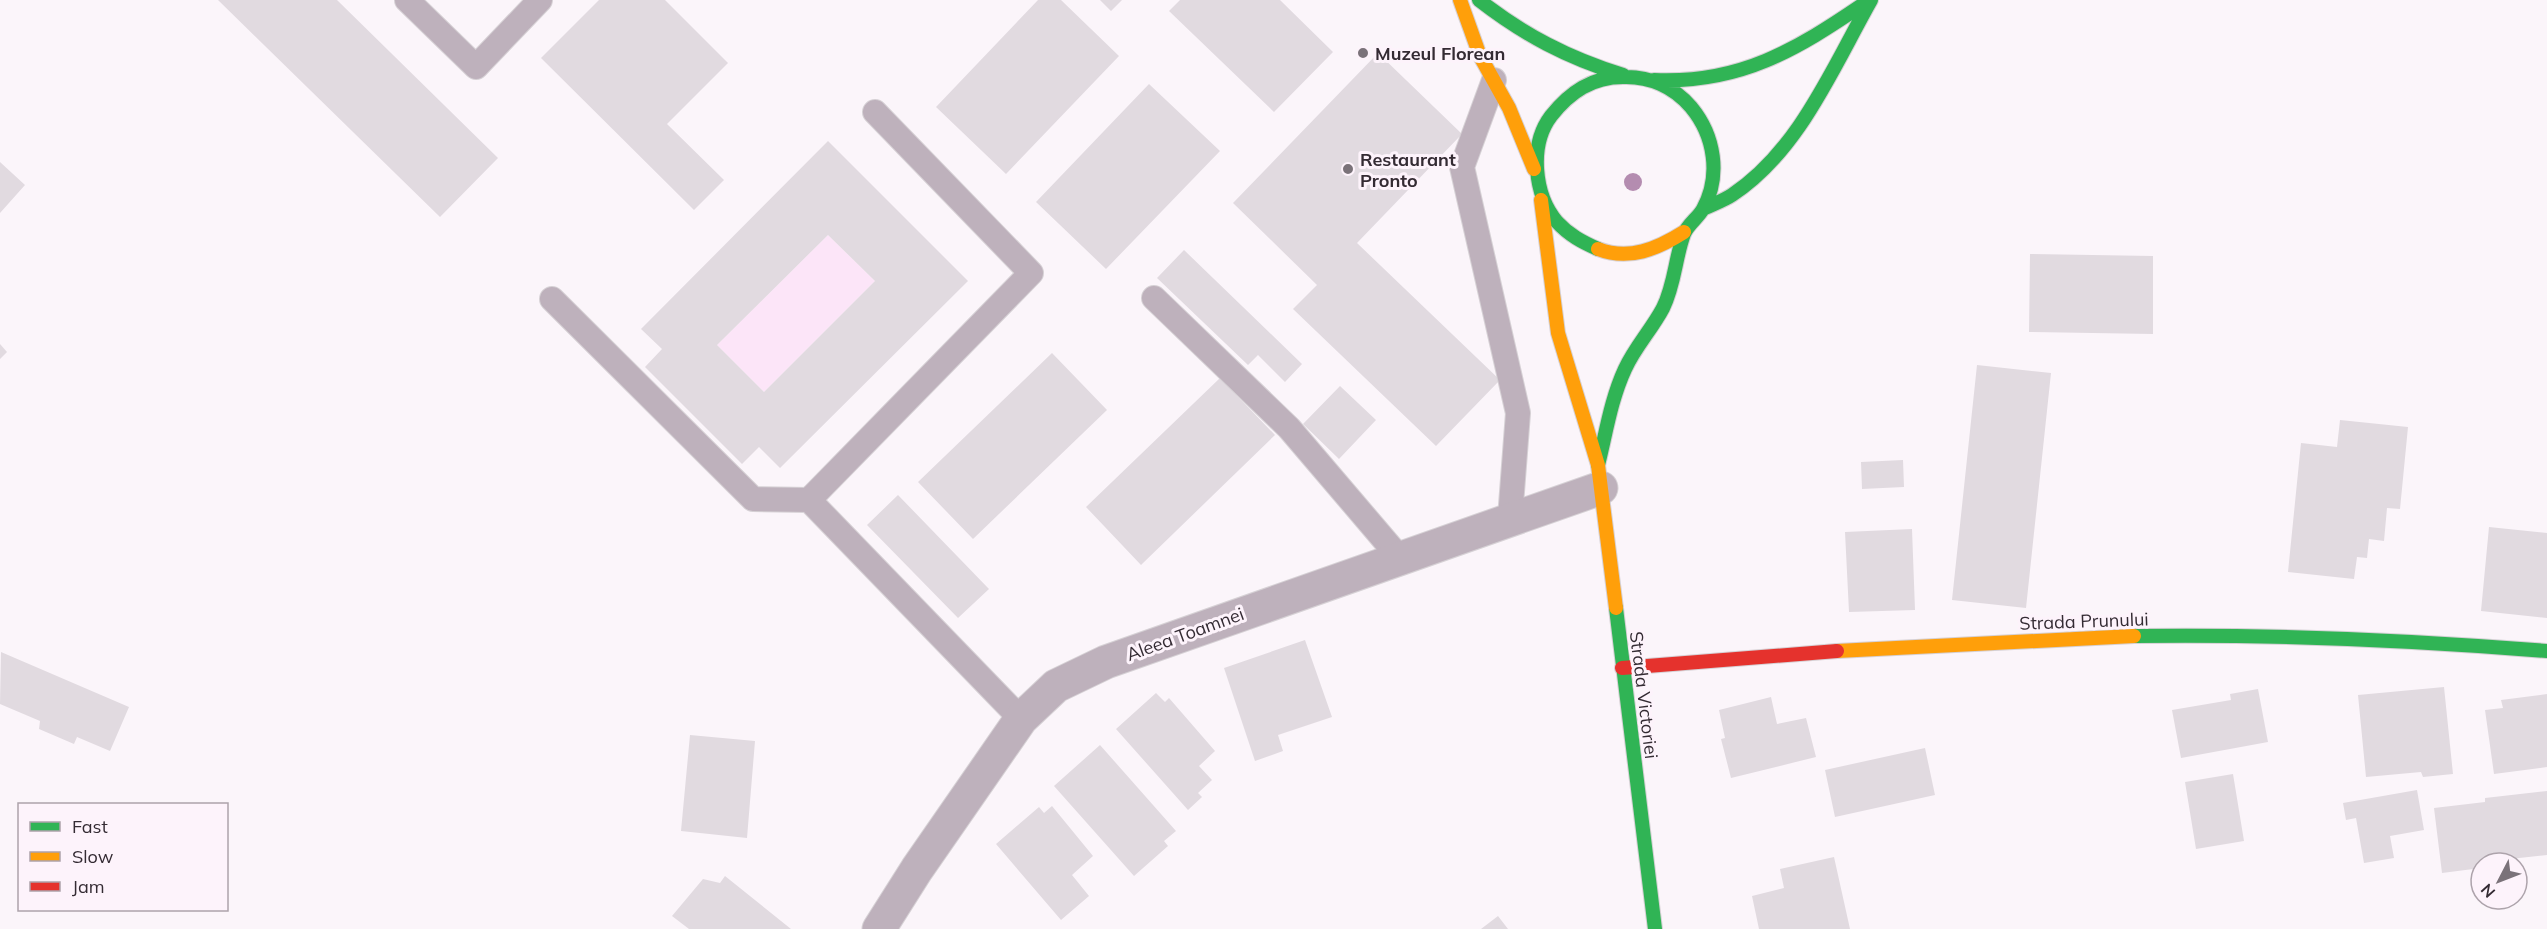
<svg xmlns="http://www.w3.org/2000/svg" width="2547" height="929" font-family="Mulish,sans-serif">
	<rect width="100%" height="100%" fill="#fbf5fa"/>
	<path fill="#fce5f8" d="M828 235 875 281 764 392 717 345Z"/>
	<path fill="#e1dae0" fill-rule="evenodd" d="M218 0H337L498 158 440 217Z
		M599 0H665L728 63 667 124 724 180 694 210 541 58Z
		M1038 0H1061L1119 56 1006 174 936 107Z
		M1100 0H1122L1111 11Z
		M1180 0H1280L1333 52 1274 112 1169 11Z
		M1378 53 1462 134 1357 243 1500 380 1436 446 1293 309 1317 285 1233 203Z
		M1149 84 1220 151 1106 269 1036 202Z
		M828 141 968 281 780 468 759 447 742 464 645 367 662 349 641 329ZM828 235 875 281 764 392 717 345Z
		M0 162 25 185 0 213Z
		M1184 250 1302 364 1285 382 1258 355 1248 365 1157 278Z
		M2030 254 2153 256V334L2029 332Z
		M0 344 7 352 0 359Z
		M1052 353 1107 410 973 539 918 482Z
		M1977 365 2051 373 2026 608 1952 600Z
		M1220 378 1275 435 1141 565 1086 507Z
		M1340 386 1376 420 1339 459 1303 424Z
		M2340 420 2408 427 2400 509 2387 508 2384 541 2369 539 2367 558 2357 557 2354 579 2288 572 2301 443 2337 447Z
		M1903 460 1904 487 1862 489 1861 462Z
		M898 495 989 589 958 618 867 525Z
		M2489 527 2547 533V618L2481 611Z
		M1912 529 1915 610 1849 612 1845 532Z
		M1305 640 1332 717 1278 735 1283 751 1255 761 1224 668Z
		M1 652 129 707 110 751 77 737 74 744 39 729 40 721 0 704Z
		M2444 687 2453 774 2423 777 2421 772 2366 777 2358 695Z
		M2258 689 2268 742 2181 758 2172 710 2231 700 2230 694Z
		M1156 693 1165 702 1169 698 1215 751 1199 766 1212 780 1198 793 1202 797 1188 810 1116 729Z
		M2547 694V767L2494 774 2485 710 2503 708 2501 700Z
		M1771 697 1777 724 1806 718 1816 757 1731 778 1721 739 1725 738 1719 710Z
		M690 735 755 741 747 838 681 831Z
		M1100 745 1176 831 1164 841 1168 846 1134 876 1054 786Z
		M1925 748 1935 795 1835 817 1825 770Z
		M2233 774 2244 841 2196 849 2185 782Z
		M2417 790 2424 830 2390 836 2394 858 2364 863 2356 818 2346 820 2343 803Z
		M2547 791V855L2492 861 2481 863V868L2442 873 2434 808 2485 802V798Z
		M1052 806 1093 856 1072 875 1089 896 1061 920 996 844 1039 807 1044 813Z
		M1834 857 1850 929H1759L1752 896 1784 888 1780 869Z
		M725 876 791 929H689L672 916 703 879 720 883Z
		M1498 916 1508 929H1481Z"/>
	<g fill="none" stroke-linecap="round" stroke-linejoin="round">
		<g stroke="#d6d1d5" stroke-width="26">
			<path id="lane" d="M407 0 476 67 540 0
				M1494 80 1462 167 1518 413 1510 518
				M875 112 1031 273 809 500 1021 719
				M1154 298 1289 428 1399 557
				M552 299 753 499 809 500"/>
		</g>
		<g stroke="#d6d1d5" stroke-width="35">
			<path id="street" d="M879 929 917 869 1021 719 1056 686 1106 662 1601 488"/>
		</g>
		<g stroke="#d6d1d5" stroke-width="16">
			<path id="fast" d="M1479 0C1524 35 1568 58 1623 75
				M1654 80C1740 84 1796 50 1865 3
				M1703 209C1713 204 1723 201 1732 195 1799 151 1833 67 1871 0
				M1598 249C1582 242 1569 235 1557 222 1534 195 1529 145 1551 116 1570 92 1592 77 1623 77 1650 76 1674 87 1691 107 1715 136 1721 176 1703 209 1698 218 1688 224 1684 234 1675 258 1675 284 1663 308 1652 329 1635 347 1625 369 1611 399 1606 433 1598 465
				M1616 608 1655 929
				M2134 636C2272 634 2409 640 2547 651"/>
		</g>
		<g stroke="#d6d1d5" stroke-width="16">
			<path id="slow" d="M1460 0 1480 56 1509 108 1534 169
				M1541 200 1558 333 1598 465 1616 608
				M1598 249C1629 261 1657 249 1684 232
				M1837 651 2134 636"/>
		</g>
		<g stroke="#d6d1d5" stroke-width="16">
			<path id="jam" d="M1622 668 1837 651"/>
		</g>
		<use href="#lane" stroke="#beb1bc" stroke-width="24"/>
		<use href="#street" stroke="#beb1bc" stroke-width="33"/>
		<use href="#fast" stroke="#30b455" stroke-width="14"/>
		<use href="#slow" stroke="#ff9f0a" stroke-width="14"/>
		<use href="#jam" stroke="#e5322d" stroke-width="14"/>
	</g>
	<circle fill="#b48cb0" cx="1633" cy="182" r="9"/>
	<g fill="#7a7279" stroke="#fdf3fb" stroke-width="2">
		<circle cx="1363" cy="53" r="6"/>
		<circle cx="1348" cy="169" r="6"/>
	</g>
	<g text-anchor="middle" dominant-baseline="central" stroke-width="6" stroke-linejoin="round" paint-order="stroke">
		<g font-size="18" font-weight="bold" fill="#342b33" stroke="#fdf3fb" text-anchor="start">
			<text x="1375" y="53">Muzeul Florean</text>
			<text x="1360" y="159">Restaurant<tspan x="1360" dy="21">Pronto</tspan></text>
		</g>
		<g font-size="18" fill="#342b33" stroke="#fdf3fb">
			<text transform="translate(2084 621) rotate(-2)">Strada Prunului</text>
			<text transform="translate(1185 634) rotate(-20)">Aleea Toamnei</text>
			<text transform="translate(1644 695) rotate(83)">Strada Victoriei</text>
		</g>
	</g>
	<rect x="18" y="803" width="210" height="108" fill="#fdf3fb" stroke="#ada3ab" stroke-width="1.5"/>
	<rect x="30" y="822" width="30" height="9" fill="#30b455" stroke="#ada3ab" stroke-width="1.5"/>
	<text x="72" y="833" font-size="18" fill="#342b33">Fast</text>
	<rect x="30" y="852" width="30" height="9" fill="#ff9f0a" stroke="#ada3ab" stroke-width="1.5"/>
	<text x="72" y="863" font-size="18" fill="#342b33">Slow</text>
	<rect x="30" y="882" width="30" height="9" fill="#e5322d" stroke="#ada3ab" stroke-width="1.5"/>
	<text x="72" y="893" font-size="18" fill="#342b33">Jam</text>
	<g transform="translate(2499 881) rotate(228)"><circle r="28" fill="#fdf3fb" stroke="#ada3ab" stroke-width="1.5"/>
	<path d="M0-4.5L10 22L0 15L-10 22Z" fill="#7a7279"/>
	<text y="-9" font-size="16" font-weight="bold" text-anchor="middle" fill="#342b33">N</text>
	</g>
</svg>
